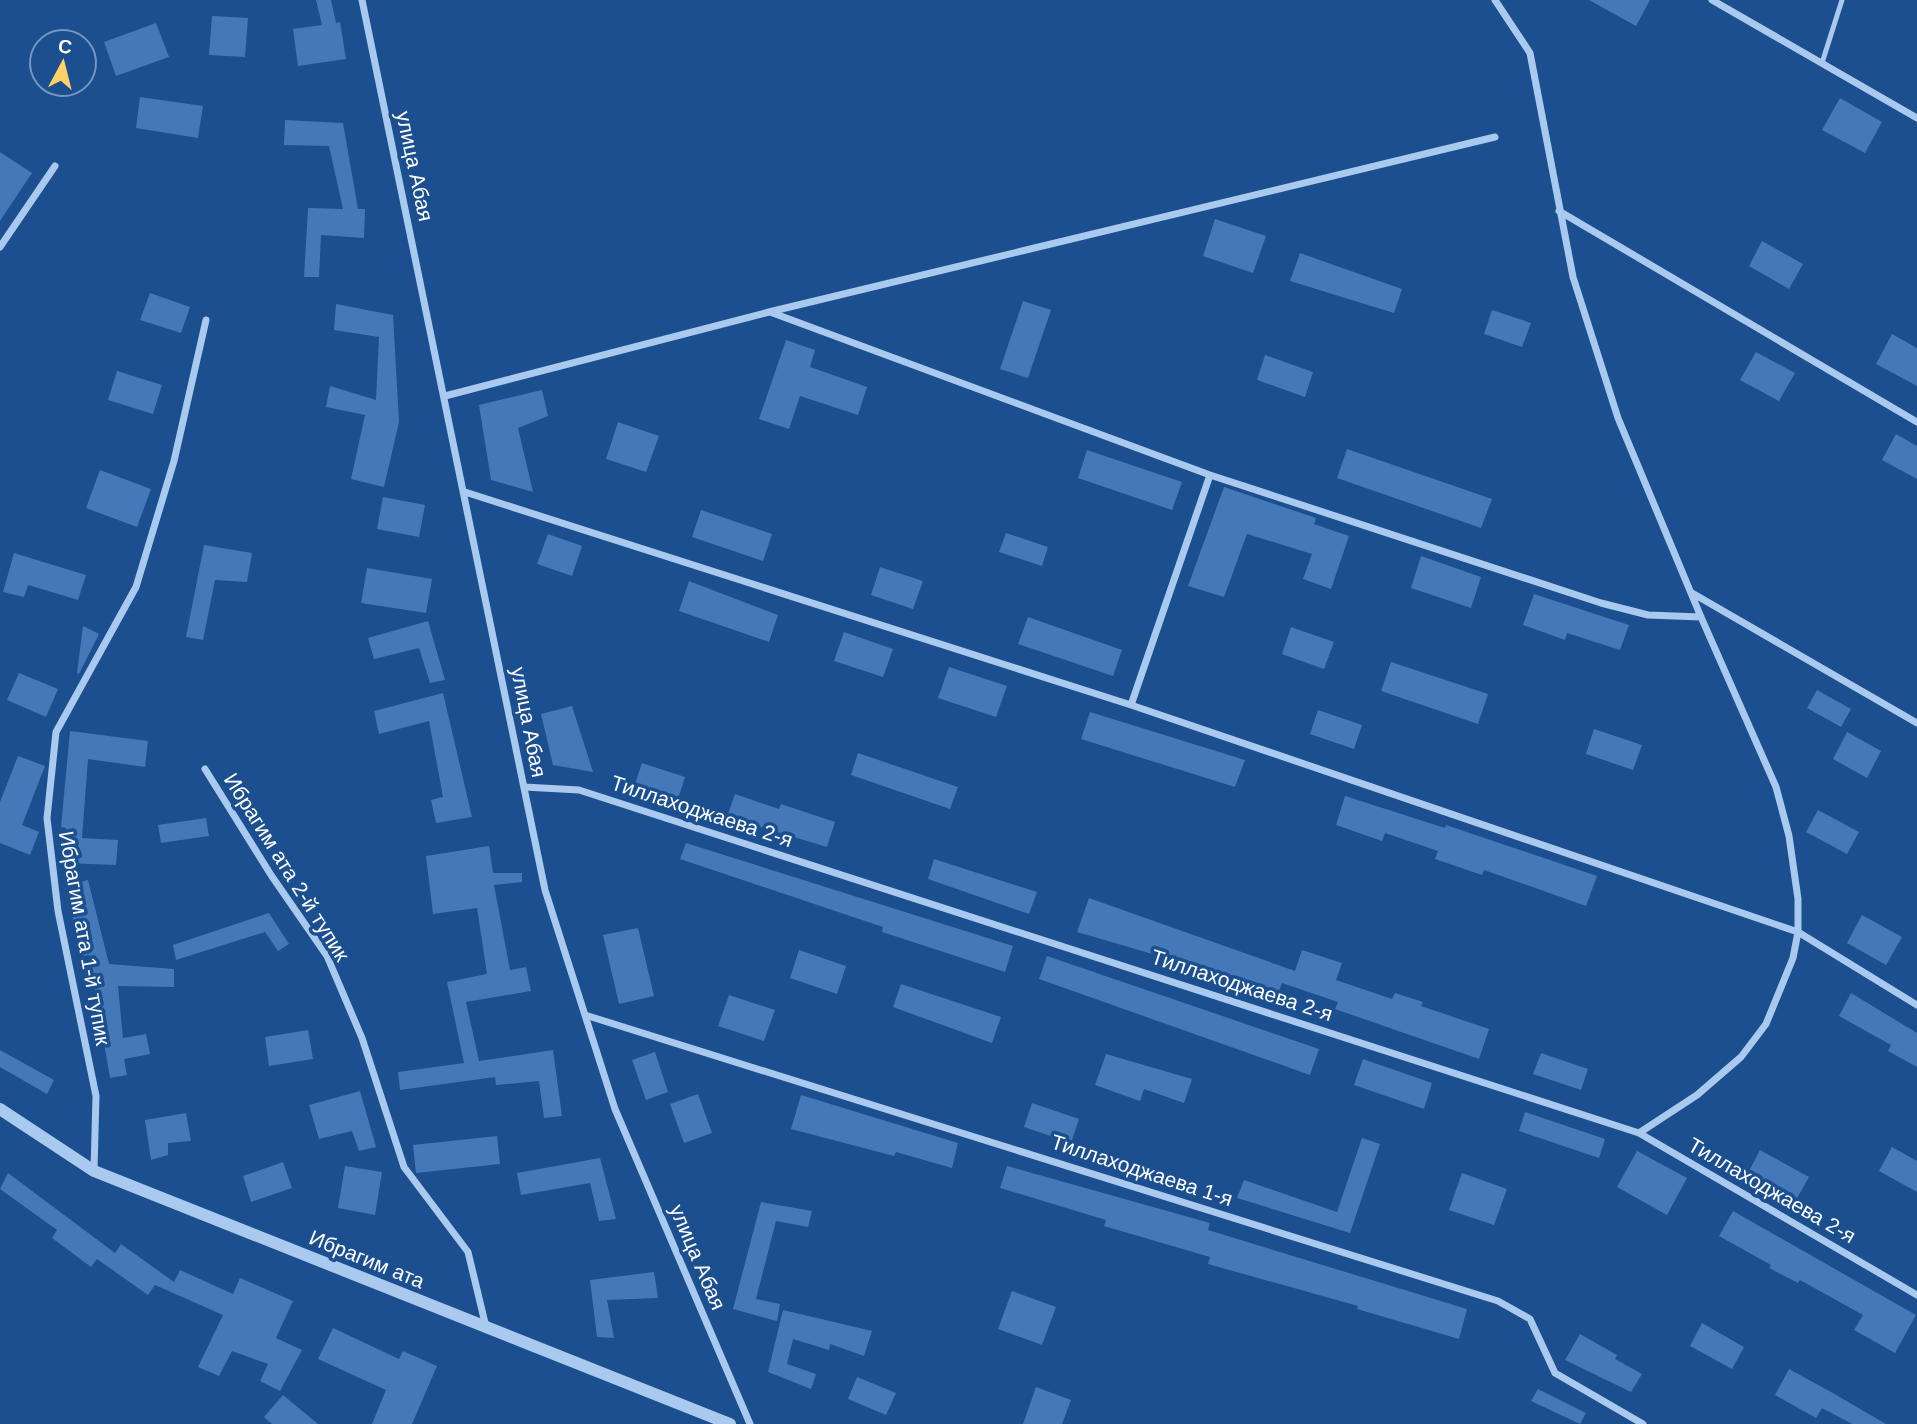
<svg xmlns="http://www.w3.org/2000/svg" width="1917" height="1424" font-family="Helvetica,sans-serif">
	<rect width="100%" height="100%" fill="#1b4f8f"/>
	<path fill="#4478b7" d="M316 0H331L336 23 340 22 346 59 298 66 293 29 322 25Z
		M1589 0H1650L1636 26Z
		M212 16 248 18 245 57 209 55Z
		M156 23 169 57 116 76 104 42Z
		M140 97 203 106 198 138 136 128Z
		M1840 98 1882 122 1865 153 1822 130Z
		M285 120 343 123 358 209H365L364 238 321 235 319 277H304L308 208 343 209 329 146 284 145Z
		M0 152 32 173 0 221Z
		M1215 219 1266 236 1253 273 1203 256Z
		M1762 241 1803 264 1789 289 1749 266Z
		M1300 253 1402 289 1394 313 1290 281Z
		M150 293 190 307 181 333 140 320Z
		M1023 301 1051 310 1028 378 1000 369Z
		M336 304 393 315 399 422 384 487 351 479 365 415 326 407 330 386 376 400 379 337 334 330Z
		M1492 310 1531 323 1522 347 1484 334Z
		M1892 334 1917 348V386L1876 364Z
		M786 340 815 350 810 367 867 387 858 415 800 396 789 429 759 419Z
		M1756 352 1795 373 1779 401 1740 380Z
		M1265 355 1313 372 1305 397 1257 380Z
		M117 371 162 385 153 414 108 400Z
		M542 390 548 416 518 428 533 492 491 480 479 405Z
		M618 422 659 436 646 472 606 459Z
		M1896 434 1917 446V479L1882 460Z
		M1347 449 1492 499 1481 528 1337 478Z
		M1087 450 1182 482 1172 510 1078 478Z
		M100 470 151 489 137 527 86 508Z
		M1224 487 1316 518 1314 524 1349 536 1331 589 1303 579 1312 554 1247 534 1224 597 1188 586Z
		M383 497 425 505 419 537 377 529Z
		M701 510 772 534 763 561 692 537Z
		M1006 533 1048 547 1042 566 999 552Z
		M548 534 582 546 572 576 537 564Z
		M204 545 252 553 247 582 215 580 203 640 186 637Z
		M14 553 86 575 78 600 28 585 24 597 3 592Z
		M1421 556 1481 577 1471 608 1411 588Z
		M880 567 923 581 913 609 871 595Z
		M367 568 432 579 426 613 361 603Z
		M689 581 778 615 769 642 679 611Z
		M1534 594 1629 625 1620 650 1567 633 1565 640 1523 625Z
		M1028 617 1122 650 1113 676 1018 644Z
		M428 621 445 680 430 683 419 648 374 659 368 638Z
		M83 626 99 634 79 674 77 673Z
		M1291 627 1334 642 1324 669 1282 654Z
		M844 632 893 649 883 677 834 661Z
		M1391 662 1488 694 1478 724 1381 691Z
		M949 667 1007 686 996 717 938 698Z
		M19 673 58 689 46 717 7 700Z
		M1817 690 1851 709 1841 727 1807 708Z
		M443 693 472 817 436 823 431 800 443 797 429 721 379 734 374 711Z
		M572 706 593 772 553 765 541 714Z
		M1318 710 1362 725 1354 749 1310 734Z
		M1090 712 1245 760 1235 787 1081 739Z
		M1594 729 1642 745 1633 770 1586 754Z
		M70 731 148 741 145 767 88 759 82 838 118 840 116 865 64 863 66 828 61 827Z
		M1847 732 1881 751 1867 778 1833 759Z
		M858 753 958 787 950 809 851 775Z
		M18 756 45 766 22 825 39 832 30 855 0 843V802Z
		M642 763 685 777 678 799 635 784Z
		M735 794 779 809 781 804 835 822 827 847 727 817Z
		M1345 796 1445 828 1446 825 1597 876 1586 906 1484 870 1482 875 1435 859 1438 851 1385 833 1382 841 1336 825Z
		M1818 810 1859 832 1847 854 1806 832Z
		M206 818 209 836 161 843 158 825Z
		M686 843 1013 946 1005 972 882 932 883 927 680 859Z
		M489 846 493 873H522V882L494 885 510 970 526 967 531 991 466 1002 479 1061 553 1050 562 1116 544 1118 539 1081 496 1085 495 1077 400 1090 398 1072 464 1063 447 982 487 974 477 908 433 914 426 856Z
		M934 859 1037 892 1029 914 928 879Z
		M88 880 109 964 174 969V987L118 986 123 1038 146 1034 150 1054 124 1059 127 1075 110 1078 89 955 82 956 65 886Z
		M1089 898 1295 971 1302 950 1342 963 1336 980 1392 999 1395 993 1423 1002 1421 1006 1489 1029 1479 1059 1335 1009 1338 1002 1282 983 1279 991 1174 956 1173 960 1077 932Z
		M269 913 289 944 278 951 265 932 176 960 173 945Z
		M1862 915 1902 937 1886 965 1847 943Z
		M638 928 654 996 619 1004 603 935Z
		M799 950 846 966 837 994 790 978Z
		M1047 956 1319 1049 1310 1075 1039 979Z
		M901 984 1001 1017 992 1043 893 1007Z
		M1851 993 1917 1033V1067L1888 1051 1891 1045 1839 1016Z
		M729 995 775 1010 764 1041 718 1026Z
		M308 1030 313 1059 269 1066 265 1037Z
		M0 1050 54 1080 47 1094 0 1067Z
		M655 1052 668 1092 646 1100 632 1060Z
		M1541 1053 1588 1069 1581 1090 1533 1074Z
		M1106 1054 1192 1079 1184 1103 1144 1089 1140 1101 1095 1085Z
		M1363 1059 1432 1083 1424 1109 1354 1085Z
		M360 1091 376 1147 359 1151 352 1131 319 1139 309 1105Z
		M698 1094 712 1133 684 1143 670 1104Z
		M801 1095 958 1143 952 1168 896 1152 894 1156 791 1129Z
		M1032 1103 1079 1119 1071 1143 1024 1127Z
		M1525 1112 1605 1139 1599 1158 1519 1131Z
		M186 1113 191 1141 168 1143V1155L151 1160 145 1120Z
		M497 1136 500 1164 416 1173 413 1145Z
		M1362 1138 1380 1144 1350 1233 1237 1198 1244 1180 1337 1212Z
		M1892 1147 1917 1161V1192L1879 1171Z
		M1760 1150 1809 1177 1796 1200 1748 1173Z
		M1637 1151 1687 1178 1667 1215 1617 1187Z
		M600 1158 616 1219 599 1221 590 1183 521 1195 517 1173Z
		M283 1162 292 1188 251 1202 243 1176Z
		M345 1166 382 1172 375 1215 338 1208Z
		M1007 1166 1210 1223 1208 1230 1467 1309 1459 1339 1357 1309 1358 1306 1208 1264 1210 1257 1104 1226 1106 1220 1000 1188Z
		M8 1173 115 1253 121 1244 174 1282 180 1270 233 1294 240 1278 293 1301 276 1338 302 1350 280 1391 260 1381 268 1364 232 1351 219 1376 198 1367 223 1315 155 1285 148 1295 97 1259 91 1267 52 1238 57 1230 0 1189Z
		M1462 1173 1507 1189 1494 1225 1449 1210Z
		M761 1202 812 1211 808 1227 776 1221 756 1299 780 1304 777 1321 733 1309Z
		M1733 1211 1916 1315 1895 1353 1854 1330 1863 1315 1800 1280 1798 1283 1769 1268 1771 1265 1719 1236Z
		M654 1272 658 1298 607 1300 614 1338 597 1337 590 1280Z
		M1012 1291 1056 1307 1042 1345 998 1329Z
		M783 1310 872 1331 864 1356 830 1344 829 1350 793 1339 787 1364 816 1374 811 1389 768 1372Z
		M1702 1323 1744 1347 1732 1369 1690 1346Z
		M333 1328 399 1359 403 1351 437 1366 412 1424H372L386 1390 318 1359Z
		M1580 1334 1617 1355 1615 1359 1642 1374 1631 1392 1565 1360Z
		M1789 1369 1831 1392 1886 1424H1852L1822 1408 1816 1418 1775 1395Z
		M857 1377 896 1393 886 1415 848 1399Z
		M1036 1387 1071 1400 1062 1424H1023Z
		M1538 1389 1586 1413 1580 1424 1531 1401Z
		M283 1395 318 1424H272L264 1417Z"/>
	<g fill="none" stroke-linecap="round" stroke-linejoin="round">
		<path stroke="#a9c9ee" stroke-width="5" d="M1822 63 1842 0"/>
		<path stroke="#a9c9ee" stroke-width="7" d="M362 0 545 890 615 1109 750 1424
			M1495 0 1530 53 1573 277 1618 418 1701 617 1776 787 1789 836 1798 899V932L1793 958 1766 1024 1741 1057 1697 1095 1639 1133
			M1712 0 1917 118
			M1559 211 1917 422
			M0 247 55 166
			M770 312 1210 475 1601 603 1648 615 1701 617
			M445 396 769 312 1495 137
			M465 492 1131 705 1798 932 1917 1005
			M1692 593 1917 723
			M1131 705 1210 475
			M205 769 271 875 327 956 362 1038 404 1167 468 1252 486 1327
			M524 787 579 790 1639 1133 1917 1295
			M585 1015 1498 1301 1530 1319 1555 1373 1643 1424
			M94 1170 96 1096 58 911 47 818 56 732 136 587 174 461 206 320"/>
		<path stroke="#a9c9ee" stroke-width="12" d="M0 1109 94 1171 730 1424"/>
	</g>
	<g text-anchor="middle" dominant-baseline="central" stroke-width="7" stroke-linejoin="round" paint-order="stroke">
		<g font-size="21" fill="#fff" stroke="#1b4f8f">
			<text transform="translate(415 166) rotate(78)">улица Абая</text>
			<text transform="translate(529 722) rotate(79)">улица Абая</text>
			<text transform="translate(702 811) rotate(18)">Тиллаходжаева 2-я</text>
			<text transform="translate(287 867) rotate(58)">Ибрагим ата 2-й тупик</text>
			<text transform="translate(85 938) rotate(80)">Ибрагим ата 1-й тупик</text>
			<text transform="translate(1242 985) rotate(18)">Тиллаходжаева 2-я</text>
			<text transform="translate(1142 1170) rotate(18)">Тиллаходжаева 1-я</text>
			<text transform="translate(1772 1190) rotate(30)">Тиллаходжаева 2-я</text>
			<text transform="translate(698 1257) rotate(67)">улица Абая</text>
			<text transform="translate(367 1259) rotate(22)">Ибрагим ата</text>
		</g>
	</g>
	<g transform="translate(63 63) rotate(7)"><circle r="33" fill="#1b4f8f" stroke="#7695bc" stroke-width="2"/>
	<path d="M0-5L12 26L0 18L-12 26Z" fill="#ffd166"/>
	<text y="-10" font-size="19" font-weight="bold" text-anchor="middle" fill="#ffffff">С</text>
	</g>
</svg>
